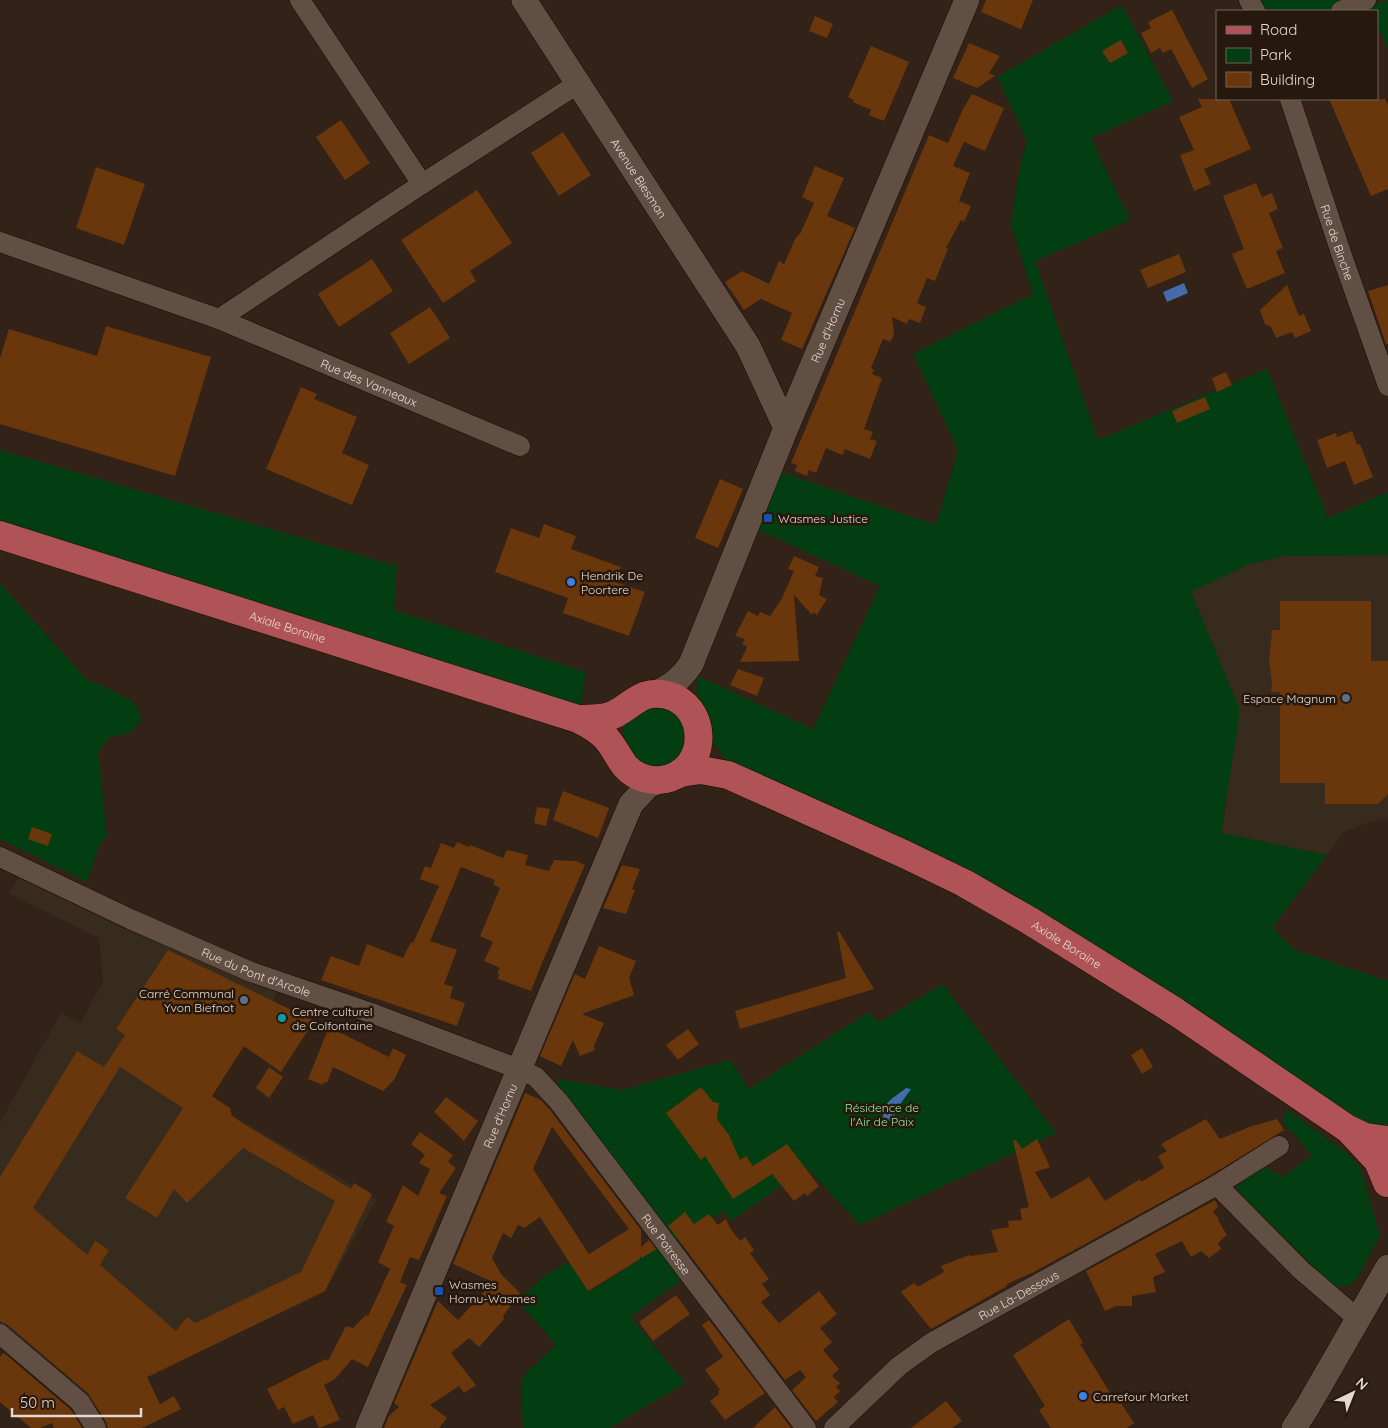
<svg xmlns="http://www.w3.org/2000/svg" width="1388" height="1428" font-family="Quicksand,sans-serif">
	<rect width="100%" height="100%" fill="#322217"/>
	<path fill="#362b1c" d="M1388 555V820L1379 819 1344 832 1327 855 1221 833 1227 801 1191 591 1249 564 1284 556Z
		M19 877 135 934 278 990 259 1029 263 1031 250 1051 244 1047 209 1100 237 1118 377 1199 325 1292 91 1405 0 1326V1122L61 1013 80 1023 103 982 99 938 8 893Z"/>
	<path fill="#033e12" d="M1249 0H1366L1341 11H1255Z
		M1386 0H1388V49L1377 24V11H1371L1369 7Z
		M1122 5 1173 101 1091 138 1130 220 1035 261 1098 440 1267 369 1328 518 1388 492V555L1284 556 1249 564 1191 592 1240 710 1221 833 1327 855 1272 928 1297 951 1388 981V1130L1359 1122 725 759 710 739 699 704 696 675 813 729 880 586 759 530 781 472 936 525 958 450 913 354 1033 294 1011 224 1019 171 1027 140 997 77Z
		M0 450 397 566 394 610 586 672 578 719 0 534Z
		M0 583 86 679 107 688 132 701 138 709 141 721 131 732 109 738 98 752 107 836 100 843 87 882 0 839Z
		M647 706 668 707 684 721 685 752 670 767 638 766C630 751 615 732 630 717 634 712 642 709 647 706Z
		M943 984 1056 1133 860 1225 807 1168 731 1221 723 1211 676 1246 559 1095 558 1079 622 1090 730 1060 749 1089 869 1012 879 1022Z
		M1287 1110 1348 1154 1360 1167 1380 1236 1356 1280 1348 1286H1333L1237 1190 1238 1178 1261 1164 1282 1177 1312 1156 1297 1137 1282 1122Z
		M662 1244 684 1278 630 1317 685 1383 610 1428H523L521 1381 527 1372 556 1345 517 1301 544 1276 572 1260 593 1290Z"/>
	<path fill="#456bad" d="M1184 283 1188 293 1167 302 1163 292Z
		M906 1088 911 1089 896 1110 893 1122 883 1121C882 1101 893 1099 906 1088Z"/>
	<path fill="#6a360b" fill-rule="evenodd" d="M986 0H1033L1021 29 981 12Z
		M1172 10 1208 79 1192 88 1171 49 1163 53 1160 48 1151 53 1141 33 1151 28 1148 22Z
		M815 16 833 24 827 38 809 31Z
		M1121 40 1128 53 1110 63 1102 51Z
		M969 43 1000 56 989 73 995 76 977 88 953 78Z
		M871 46 909 62 884 121 869 115 871 110 853 102 854 100 848 97Z
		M972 94 1004 108 985 151 964 142 953 166 970 173 959 201 971 206 964 222 961 220 946 248 948 249 935 281 927 278 917 303 926 307 920 323 909 319 907 324 892 317 894 335 890 342 883 339 871 368 874 370 872 374 882 378 864 429 873 432 870 439 877 441 870 459 845 449 842 455 826 448 816 473 809 470 807 476 795 471 797 465 791 463 929 135 948 143 963 109Z
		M1198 99H1229L1251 149 1204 169 1211 184 1194 191 1180 155 1194 150 1179 117 1202 107Z
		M1329 99H1385L1388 105V189L1371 196Z
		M341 120 370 163 345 180 316 137Z
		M563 132 591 175 559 196 531 153Z
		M815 166 844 178 827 216 855 228 802 349 781 340 792 313 761 299 762 298 744 310 725 282 742 271 769 284 779 261 784 264 795 239 799 234H800L814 203 802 197Z
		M96 167 145 184 124 245 76 228Z
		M1256 183 1262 197 1272 193 1278 209 1269 213 1283 248 1276 251 1285 273 1247 289 1232 254 1244 249 1223 196Z
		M477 190 512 243 470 271 476 281 443 303 401 240Z
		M1179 254 1186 272 1148 288 1140 270Z
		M372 259 393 291 339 327 318 294Z
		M1287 285 1299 316 1304 314 1311 331 1295 338 1292 332 1276 338 1271 327 1265 324 1260 310Z
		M1388 285V344H1386L1368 291Z
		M430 307 450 338 409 364 390 333Z
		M106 326 211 357 175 476 0 424V358L9 329 97 356Z
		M1226 372 1232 385 1217 392 1212 378Z
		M301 387 317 394 314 399 357 417 342 453 369 465 352 505 266 469Z
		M1205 397 1210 409 1177 423 1172 411Z
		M1352 431 1357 445 1360 444 1373 477 1354 485 1345 461 1327 468 1317 440 1336 433 1337 437Z
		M720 479 743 489 718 548 695 538Z
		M544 524 576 536 571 549 621 567 615 582 645 592 629 636 563 613 568 598 495 572 511 528 539 538Z
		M794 556 819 567 815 576 823 578 819 595 827 599 817 615 813 612 812 615 794 595 799 661 740 662 747 647 742 644 745 639 735 636 748 611 758 616 760 612 770 616 781 600 794 571 788 569Z
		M1280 601H1371V661H1388V794L1378 804H1325V783H1280V692H1271L1272 683 1269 661 1272 630H1280Z
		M738 669 764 678 757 696 730 685Z
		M563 791 609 808 598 838 553 820Z
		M537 807 550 809 546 826 534 823Z
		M32 827 52 834 48 846 28 839Z
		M457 842 469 847 470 845 503 858 507 850 528 855 525 865 549 871 554 860 576 861 585 865 542 963 531 991 498 979 499 974 497 973 500 968 484 961 493 942 480 936 500 888 493 884 495 880 461 867 430 941 457 950 444 984 453 987 450 998 465 1003 457 1026 321 980 331 956 359 966 367 944 403 958 411 942 413 943 439 886 420 879 425 866 431 868 441 843 454 848Z
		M622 865 640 869 632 889 635 890 626 914 603 908Z
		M839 931 874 989 740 1029 735 1011 846 978 837 932Z
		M599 946 636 961 629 978 634 995 582 1014 604 1023 594 1046 595 1050 580 1056 573 1040 561 1066 540 1056 575 974 585 979Z
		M168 950 314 1021 281 1072 244 1046 212 1096 230 1108 232 1116 244 1124 351 1189 354 1183 372 1194 325 1291 147 1377 160 1404 174 1396 181 1409 142 1428H108L106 1422 88 1393 8 1325 0 1321V1177L77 1051 104 1067 125 1035 116 1029ZM120 1067 183 1108 125 1198 157 1218 174 1189 187 1203 243 1148 335 1201 301 1272 195 1323 187 1317 176 1331 100 1265 109 1250 95 1241 87 1255 33 1208Z
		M329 1027 389 1057 393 1048 406 1055 394 1080 383 1091 333 1067 327 1083 324 1082 323 1085 308 1079Z
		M688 1029 699 1044 678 1060 666 1045Z
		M1142 1048 1153 1067 1142 1074 1131 1055Z
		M269 1067 283 1077 269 1098 256 1088Z
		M701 1087 713 1102 719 1103 717 1119 729 1135 740 1160 746 1156 753 1166 787 1144 819 1186 807 1196 805 1193 794 1201 772 1174 733 1199 705 1156 701 1160 666 1113Z
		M525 1093 541 1100 550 1110 641 1230V1247L649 1240 656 1249 642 1258 640 1256V1259L588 1291 540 1217 524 1228 518 1225 511 1238 503 1233 492 1258 501 1274 520 1293 503 1316 504 1319 479 1347 469 1338 451 1353 476 1385 464 1393 459 1386 430 1405 447 1418 439 1428H384L389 1416 399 1407 394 1403 438 1301 458 1320 493 1282 453 1264ZM552 1127 629 1229 589 1254 533 1169Z
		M446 1097 478 1121 464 1141 434 1112Z
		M1206 1119 1220 1139 1252 1126 1277 1119 1284 1130 1211 1175 1034 1272 1007 1284V1286L931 1329 901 1292 914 1283 917 1286 921 1285 944 1272 941 1266 969 1255 970 1256 998 1252 991 1230 1009 1227 1008 1221 1022 1220 1020 1209 1029 1207 1013 1141 1016 1140 1022 1149 1037 1139 1050 1167 1035 1172 1051 1199 1089 1177 1105 1201 1140 1179 1141 1182 1164 1168 1158 1156 1167 1151 1161 1144Z
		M420 1132 453 1155 448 1162 456 1168 439 1193 447 1196 419 1260 410 1257 400 1282 407 1285 368 1367 352 1359 335 1379 324 1385 340 1420 319 1428 313 1415 293 1424 284 1407 278 1410 267 1389 326 1359 328 1361 346 1326 353 1328 366 1315 368 1316 390 1269 378 1262 394 1226 386 1222 403 1185 418 1196 430 1169 419 1163 425 1155 411 1144Z
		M1215 1200 1218 1207 1213 1212 1219 1219 1218 1220 1227 1235 1218 1243 1221 1249 1209 1258 1201 1251 1191 1257 1182 1241 1155 1254 1165 1272 1153 1277 1156 1292 1132 1296V1306H1116L1105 1311 1086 1271Z
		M685 1212 694 1224 709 1214 718 1225 726 1219 730 1228 740 1241 745 1237 754 1250 750 1253 769 1279 762 1284 770 1295 761 1302 779 1323 819 1291 837 1314 820 1328 832 1342 823 1350 839 1369 832 1376 840 1383 836 1387 840 1391 834 1397 838 1402 816 1421 792 1390 806 1377 800 1370 785 1380 668 1226Z
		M676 1295 690 1314 653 1341 639 1322Z
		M1069 1319 1083 1343 1080 1344 1117 1404 1121 1403 1134 1423 1127 1428H1051L1039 1410 1045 1406 1013 1355Z
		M709 1320 765 1393 725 1420 710 1401 719 1394 718 1391 720 1390 705 1370 723 1357 702 1325Z
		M4 1353 71 1410 82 1428H54L52 1423 40 1428H31L0 1402V1357Z
		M946 1401 962 1421 952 1428H911Z
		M775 1407 791 1428H753Z"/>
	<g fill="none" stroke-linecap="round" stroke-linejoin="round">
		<g stroke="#190b03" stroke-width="21">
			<g id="minor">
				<path d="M300 0 422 184"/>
				<path d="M1249 0 1255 11"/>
				<path d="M1341 11 1366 0"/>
				<path id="s1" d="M1290 99 1341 253 1388 386"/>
				<path id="s2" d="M0 242 219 319 520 446"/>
				<path d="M219 319 422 184 579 83"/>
				<path id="s3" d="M0 857 130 919 251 972 374 1014 521 1070 536 1077 559 1102 806 1428"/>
				<path d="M1217 1185 1279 1146"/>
				<path d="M0 1334 80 1402 96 1428"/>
				<path id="s4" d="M834 1428 899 1366 931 1343 1217 1185 1301 1270 1358 1319"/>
			</g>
		</g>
		<g stroke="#190b03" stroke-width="26">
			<g id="tertiary">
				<path id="s5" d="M524 0 748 346 786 428"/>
				<path id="s6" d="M655 694C671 686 682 678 691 664L786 428 967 0"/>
				<path id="s7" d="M368 1428 631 804 648 786 661 780"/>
				<path d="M1294 1428 1308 1406 1388 1267"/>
			</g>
		</g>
		<g stroke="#190b03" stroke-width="29">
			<g id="primary">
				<path id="s8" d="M0 535 578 719C588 724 598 729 606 738 614 747 618 757 625 766 636 779 655 783 670 778 710 765 707 705 667 695 642 689 634 704 615 714 604 720 589 718 578 719"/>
				<path id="s9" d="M680 773 701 770 728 775 904 854 964 883 1030 921 1176 1012 1348 1129 1365 1137 1388 1140"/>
				<path d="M1351 1132 1378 1161 1387 1183"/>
			</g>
		</g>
		<use href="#minor" stroke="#614f44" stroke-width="20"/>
		<use href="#tertiary" stroke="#614f44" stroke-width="25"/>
		<use href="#primary" stroke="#af5357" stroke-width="28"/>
	</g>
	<g fill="#1a4fb4" stroke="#27180e" stroke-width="2">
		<rect x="763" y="513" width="10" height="10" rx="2.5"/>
		<rect x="434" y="1286" width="10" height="10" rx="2.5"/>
	</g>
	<g fill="#3f7fe0" stroke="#27180e" stroke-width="2">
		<circle cx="571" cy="582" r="5"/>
		<circle cx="1083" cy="1396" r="5"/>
	</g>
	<g fill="#5c6f8a" stroke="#27180e" stroke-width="2">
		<circle cx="1346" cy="698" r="5"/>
		<circle cx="244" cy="1000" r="5"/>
	</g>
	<circle fill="#0f9aa8" stroke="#27180e" stroke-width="2" cx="282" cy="1018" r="5"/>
	<g text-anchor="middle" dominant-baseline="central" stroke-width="5" stroke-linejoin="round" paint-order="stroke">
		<g font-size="12" fill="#e4d9d2" stroke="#27180e">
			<text stroke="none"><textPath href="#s5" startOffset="212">Avenue Biesman</textPath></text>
			<text stroke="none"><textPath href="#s1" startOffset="151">Rue de Binche</textPath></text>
			<text stroke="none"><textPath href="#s6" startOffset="408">Rue d'Hornu</textPath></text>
			<text stroke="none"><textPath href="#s2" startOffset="395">Rue des Vanneaux</textPath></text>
			<text stroke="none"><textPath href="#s8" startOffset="302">Axiale Boraine</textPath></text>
			<text stroke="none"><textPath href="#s9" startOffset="428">Axiale Boraine</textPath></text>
			<text stroke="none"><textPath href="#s3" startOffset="281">Rue du Pont d'Arcole</textPath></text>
			<text stroke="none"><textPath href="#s7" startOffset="339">Rue d'Hornu</textPath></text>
			<text stroke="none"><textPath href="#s3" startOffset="792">Rue Potresse</textPath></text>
			<text stroke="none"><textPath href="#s4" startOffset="229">Rue Là-Dessous</textPath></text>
		</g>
		<g font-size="12" fill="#e4d9d2" stroke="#27180e" text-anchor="start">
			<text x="778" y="518">Wasmes Justice</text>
			<text x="581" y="575">Hendrik De<tspan x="581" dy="14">Poortere</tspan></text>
			<text x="1336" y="698" text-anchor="end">Espace Magnum</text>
			<text x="234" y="993" text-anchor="end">Carré Communal<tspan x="234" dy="14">Yvon Biefnot</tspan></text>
			<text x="292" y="1011">Centre culturel<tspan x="292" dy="14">de Colfontaine</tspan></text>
			<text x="449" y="1284">Wasmes<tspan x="449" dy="14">Hornu-Wasmes</tspan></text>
			<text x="1093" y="1396">Carrefour Market</text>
		</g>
		<g font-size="12" fill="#91ed9a" stroke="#27180e">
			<text x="882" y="1107">Résidence de<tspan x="882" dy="14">l'Air de Paix</tspan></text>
		</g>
	</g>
	<rect x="1216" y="10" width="162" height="90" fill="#27180e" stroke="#73655c"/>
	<rect x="1226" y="26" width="25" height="8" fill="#af5357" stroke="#73655c"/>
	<text x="1260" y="35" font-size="15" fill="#e4d9d2">Road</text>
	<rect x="1226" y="48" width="25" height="15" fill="#033e12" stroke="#73655c"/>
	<text x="1260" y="60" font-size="15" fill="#e4d9d2">Park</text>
	<rect x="1226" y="72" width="25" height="15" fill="#6a360b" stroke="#73655c"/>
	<text x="1260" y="85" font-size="15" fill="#e4d9d2">Building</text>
	<g transform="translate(1353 1393) rotate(43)" stroke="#27180e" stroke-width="4" paint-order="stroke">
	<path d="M0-4L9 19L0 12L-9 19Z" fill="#e4d9d2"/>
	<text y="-8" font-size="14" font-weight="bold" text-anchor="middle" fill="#e4d9d2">N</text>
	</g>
	<path d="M12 1408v8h129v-8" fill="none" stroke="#e4d9d2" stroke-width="2.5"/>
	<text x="20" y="1408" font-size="15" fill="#e4d9d2" stroke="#27180e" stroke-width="4" paint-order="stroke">50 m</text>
</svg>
